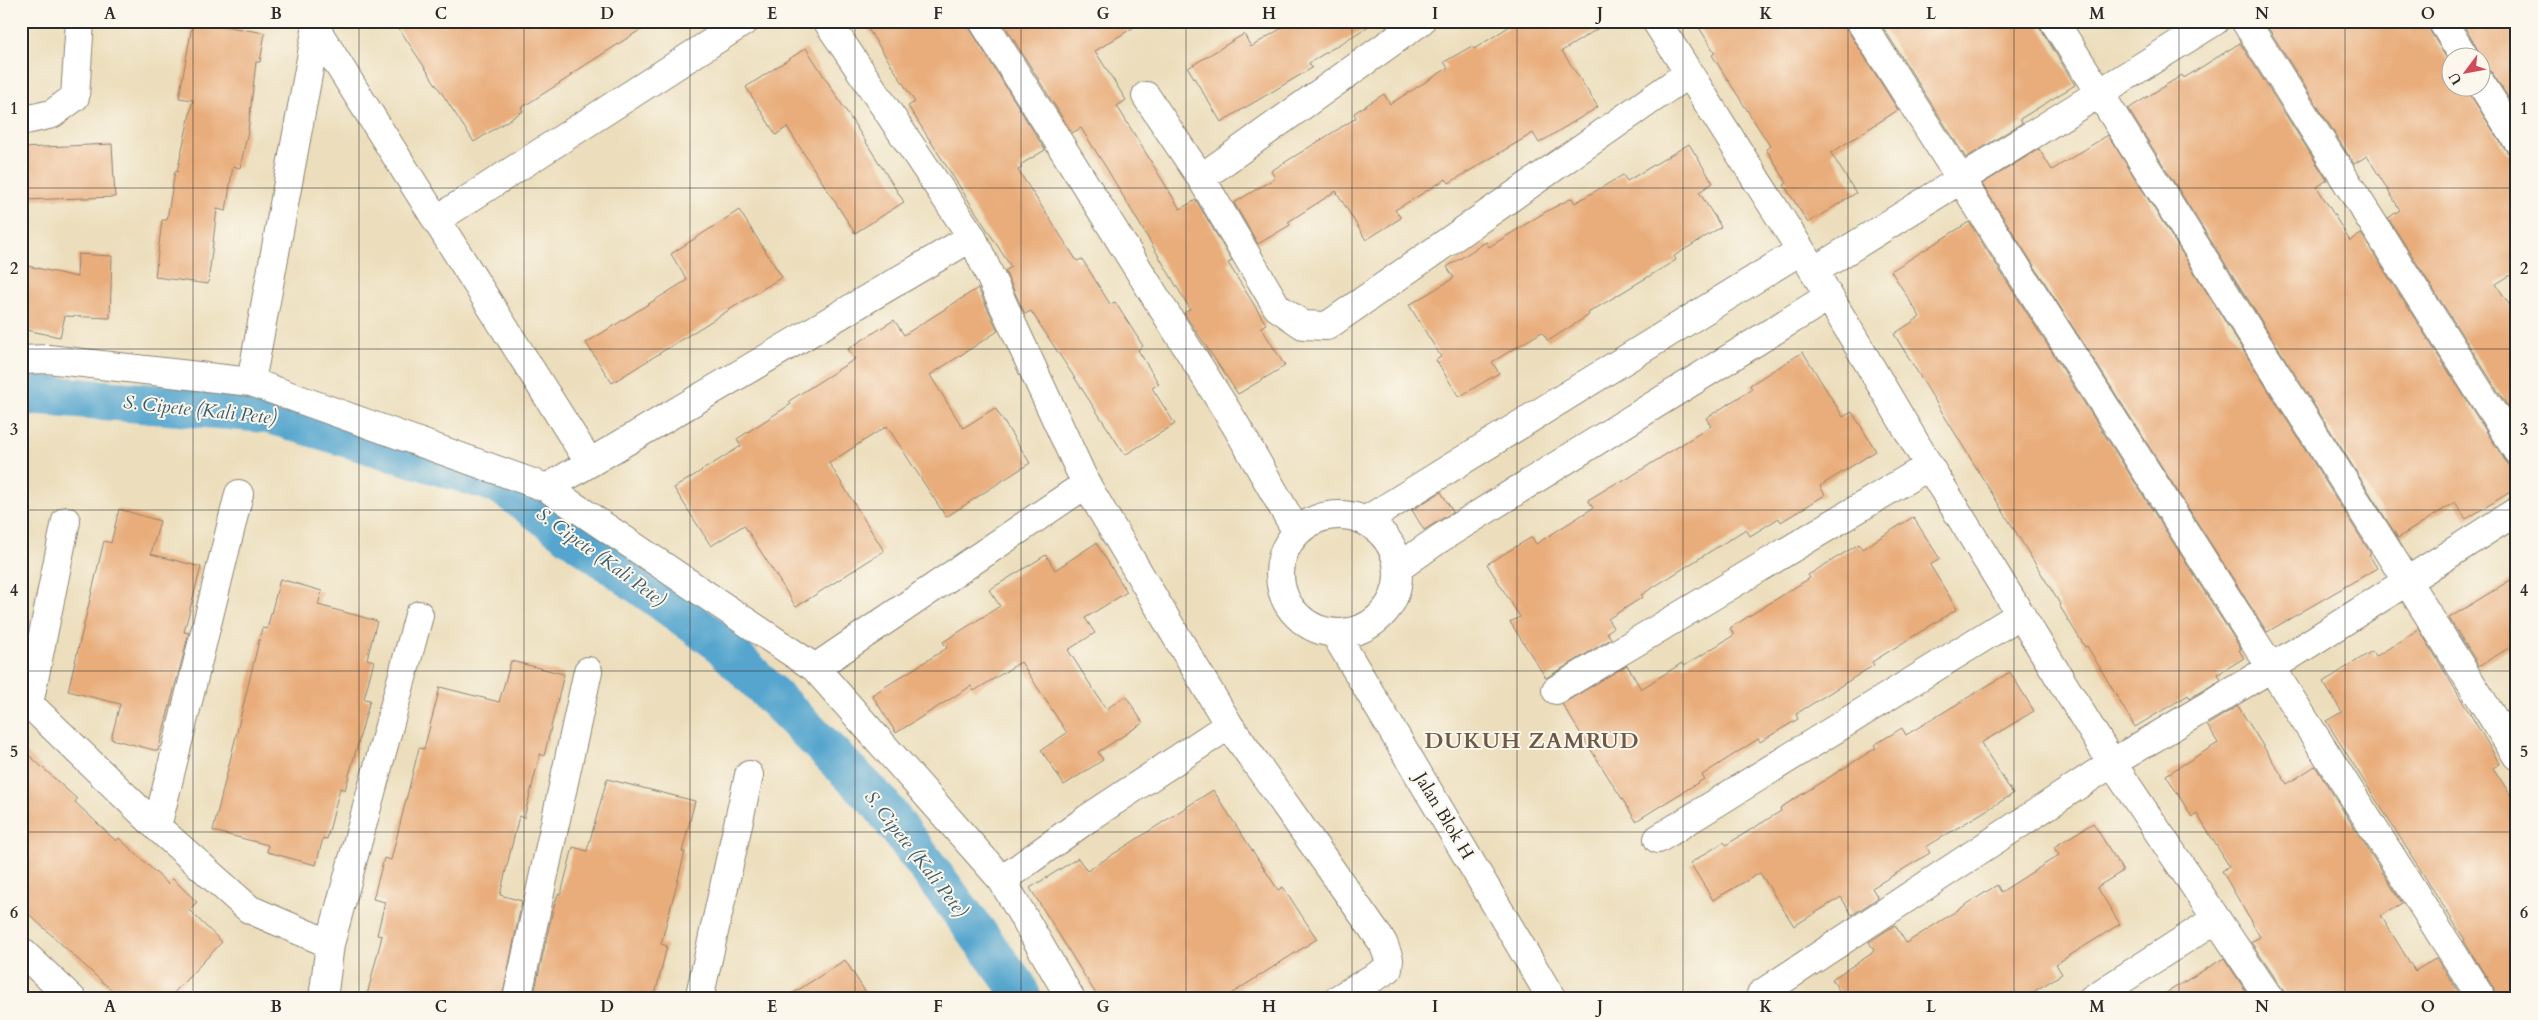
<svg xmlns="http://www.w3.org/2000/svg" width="2538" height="1020" font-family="Cardo,serif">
	<rect width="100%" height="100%" fill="#fbf7ec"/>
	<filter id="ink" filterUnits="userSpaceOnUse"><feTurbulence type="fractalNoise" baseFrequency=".02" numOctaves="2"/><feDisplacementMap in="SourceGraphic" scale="10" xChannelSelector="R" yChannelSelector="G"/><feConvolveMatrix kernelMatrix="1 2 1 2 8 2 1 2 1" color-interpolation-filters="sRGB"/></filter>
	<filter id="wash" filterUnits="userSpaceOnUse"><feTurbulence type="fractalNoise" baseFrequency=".0096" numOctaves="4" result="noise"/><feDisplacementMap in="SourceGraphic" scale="20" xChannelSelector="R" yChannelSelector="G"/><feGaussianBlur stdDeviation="1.12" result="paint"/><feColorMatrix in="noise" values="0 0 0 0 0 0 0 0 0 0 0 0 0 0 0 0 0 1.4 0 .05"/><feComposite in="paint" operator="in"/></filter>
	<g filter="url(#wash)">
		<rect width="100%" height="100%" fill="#ecdebc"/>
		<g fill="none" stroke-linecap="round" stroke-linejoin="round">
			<path stroke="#54a5ce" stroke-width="40" d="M21 396 40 395 267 413 500 484 719 642 879 802 1016 985 1022 999"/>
		</g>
		<g id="blocks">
			<path fill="#e9ad7c" d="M193 21 265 33 260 62H256L248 131 240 168 233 166 226 211 217 209 208 284 155 277 162 220H167L175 171 177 172 193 100 179 98Z
				M394 21H654L570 75 571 76 521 108 523 111 474 142Z
				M863 21H967L970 29 1045 150 1020 165 1022 168 1018 170 1077 261 1082 259 1110 304 1115 302 1143 346 1138 350 1159 384 1152 388 1175 424 1125 455 1031 311 1025 314 1005 271 1011 267 908 106 915 102Z
				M1002 21H1144L1095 51 1126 100 1117 106 1180 209 1196 200 1232 261 1228 263 1266 324 1261 327 1285 366 1238 394 1184 313 1190 309 1107 169 1081 128 1072 133Z
				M1293 21H1377L1309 63 1312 68 1221 122 1188 68 1244 34 1251 47Z
				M1518 21H1610L1562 51 1598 107 1539 143 1533 133 1449 183 1446 179 1395 210 1401 218 1366 240 1336 191 1288 222 1290 225 1258 244 1234 203 1275 178 1271 171 1356 118 1354 113 1384 94 1390 104 1448 68 1444 62 1472 46 1474 49Z
				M1695 21H1844L1847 29 1898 110 1831 153 1856 193 1808 223 1784 185 1787 183 1766 149 1770 146 1712 55 1715 53Z
				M1879 21H2036L2075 85 2020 119 2022 123 1966 158Z
				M2275 21H2426L2429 29 2450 64V88H2466L2504 148 2509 154 2517 155V271L2496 284 2517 317V421L2388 218 2400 210 2367 156 2354 164 2267 26Z
				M2461 21H2517V111L2493 74 2488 68 2480 67 2478 50Z
				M2240 43 2327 180 2317 187 2350 241 2361 234 2504 459 2509 465 2517 466V488L2466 519 2455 502 2398 538 2128 109 2182 75 2184 78Z
				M806 48 904 202 855 233 787 127 776 135 746 87Z
				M2108 135 2371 554 2369 555 2377 568 2267 632 1982 184 2039 149 2052 170Z
				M112 144 115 197 21 200V148Z
				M1689 144 1713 183 1699 192 1721 227 1674 256 1676 260 1588 313 1589 315 1548 341 1542 332 1492 362 1499 373 1459 397 1436 360 1441 357 1409 305 1454 278 1447 267 1486 242 1489 247 1547 211 1572 198 1575 203 1623 175 1627 181Z
				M739 210 782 277 612 383 586 343 687 280 671 254Z
				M1969 222 2241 649 2239 650 2244 658 2218 674 2221 680 2190 698 2188 695 2135 727 2087 646 2085 647 2059 605 2060 604 1894 334 1920 317 1891 271Z
				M78 254 112 256 110 318 65 316 60 337 21 329V299L28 266 77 277Z
				M978 288 998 331 930 375 963 428 995 408 1030 463 946 517 887 426 829 463 884 551 796 607 744 525 711 546 674 488 741 446 737 439 791 404 789 401 855 359 848 349 894 320 904 335Z
				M1803 352 1843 417 1852 412 1876 451 1820 486 1825 495 1781 522 1779 518 1750 536 1746 529 1641 595 1643 597 1608 619 1613 628 1607 632 1611 639 1546 678 1510 622 1520 617 1487 564 1532 537 1536 544 1593 508 1588 500 1621 480 1622 482 1711 426 1706 418 1752 389 1750 385Z
				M1441 492 1453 512 1424 530 1412 510Z
				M119 509 160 521 151 554 201 567 184 632 189 633 158 751 111 739 120 704 68 691 104 541 111 543Z
				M1913 517 1940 559 1930 565 1957 609 1872 662 1874 665 1796 714 1798 719 1760 742 1758 739 1702 775 1704 779 1636 821 1562 704 1627 665 1641 689 1682 663 1684 666 1734 635 1730 628 1810 578 1808 575 1859 544 1862 549Z
				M1096 543 1127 592 1085 618 1095 633 1068 650 1106 709 1126 696 1143 723 1098 752 1103 760 1064 785 1041 750 1067 733 1021 662 974 691 971 686 896 733 872 695 947 648 943 642 1000 606 989 590 1046 555 1055 570Z
				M2517 576V643L2479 666 2449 618Z
				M280 579 322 591 318 605 377 621 367 659 374 661 364 699 370 700 345 790 340 788 327 839 323 838 316 865 267 852 268 845 213 831 262 628 267 629Z
				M2419 629 2500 764 2493 768 2517 805V999H2498L2495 991 2464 941 2465 940 2326 721 2342 712 2323 682 2372 651 2375 657Z
				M511 661 564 674 544 756 540 754 524 818 519 816 500 895 522 901 502 999H366L382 936 377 935 385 902 373 899 384 858 391 860 419 748 424 749 440 687 499 702Z
				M2010 672 2034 711 1981 743 2013 794 1926 847 1930 853 1872 888 1878 898 1852 915 1841 897 1794 926 1760 873 1713 900 1690 863 1724 842 1726 845 1781 811 1780 808 1876 748 1874 745 1902 728 1906 735Z
				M2238 706 2287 784 2315 766 2402 903 2381 916 2415 971 2437 958 2463 999H2286L2283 990 2251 942 2260 937 2222 871 2229 866 2197 814 2192 817 2166 775 2218 743 2207 725Z
				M21 748 77 799 75 802 116 841 119 838 168 884 173 879 197 902 189 910 222 942 168 999H121L21 907Z
				M607 779 695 801 682 852H685L661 944 667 946 654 999H533L553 909 558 894H561L573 847 587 851Z
				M1213 790 1278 890 1283 887 1317 939 1223 999H1099L1030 888 1078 858 1087 871Z
				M2093 823 2123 871 2097 887 2120 924 2056 964 2062 974 2022 999H1844L1832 979 1871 954 1874 950 1869 942 1895 925 1906 943 1997 885 2001 892 2059 855 2054 847Z
				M2224 958 2251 999H2156Z
				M845 960 870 999H784Z"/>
		</g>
	</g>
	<g filter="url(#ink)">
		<use href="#blocks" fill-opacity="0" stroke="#8c8474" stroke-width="1"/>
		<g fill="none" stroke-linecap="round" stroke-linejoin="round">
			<g stroke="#8c8474" stroke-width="30">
				<path id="minor" d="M827 21 972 237 1086 484 1229 725 1383 943 1389 959 1388 969 1338 999
					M983 21 1235 424 1297 532
					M1656 21 1814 271 1929 466 2112 763 2270 999
					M1860 21 2482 999
					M2054 21 2517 756
					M2245 21 2517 451
					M2442 21 2465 58
					M316 29 589 462
					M2480 82 2517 140
					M1146 96 1201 178 1277 307 1303 325 1327 326 1689 73
					M21 121 52 114 75 97 80 21
					M1201 178 1421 21
					M436 220 745 21
					M1814 271 2215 21
					M21 360 48 359 251 382 547 488 815 668 1002 880 1071 999
					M251 382 318 21
					M547 488 972 237
					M1280 574a59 59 0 1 1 118 0a59 59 0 1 1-118 0Z
					M1365 521 1800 251
					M1398 568 1439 539 1828 297
					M1335 634 1552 999
					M815 668 1086 484
					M1556 690 1929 466
					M21 696 157 827 249 909 330 944
					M29 704 66 521
					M157 827 239 494
					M1658 839 2021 614
					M1002 880 1087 819 1229 725
					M21 951 72 999
					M1761 994 2112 763 2271 668 2517 511
					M323 999 330 944 419 615
					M517 999 588 671
					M699 999 749 775
					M2092 999 2216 919"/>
			</g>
			<use href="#minor" stroke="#fff" stroke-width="28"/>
		</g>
	</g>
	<path fill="none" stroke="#2b2b2b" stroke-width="1" stroke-opacity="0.55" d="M193 21V999M359 21V999M524 21V999M690 21V999M855 21V999M1021 21V999M1186 21V999M1352 21V999M1517 21V999M1683 21V999M1848 21V999M2014 21V999M2179 21V999M2345 21V999M21 188H2517M21 349H2517M21 510H2517M21 671H2517M21 832H2517"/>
	<g text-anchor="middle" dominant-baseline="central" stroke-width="4" stroke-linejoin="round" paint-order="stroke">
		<g font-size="18" fill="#2b2b2b" stroke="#fbf7ec">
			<text transform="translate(1444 816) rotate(59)">Jalan Blok H</text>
		</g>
		<g font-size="19" font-style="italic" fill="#3b5c6c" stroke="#fbf7ec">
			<text transform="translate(200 410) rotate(6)">S. Cipete (Kali Pete)</text>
			<text transform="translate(601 557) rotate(36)">S. Cipete (Kali Pete)</text>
			<text transform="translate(916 854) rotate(52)">S. Cipete (Kali Pete)</text>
		</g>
		<g font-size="22" font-weight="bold" letter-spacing="1" fill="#6e5847" stroke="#fbf7ec">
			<text x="1532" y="741">DUKUH ZAMRUD</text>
		</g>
	</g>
	<rect width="2538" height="1020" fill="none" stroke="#fbf7ec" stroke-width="55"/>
	<g transform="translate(2466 72) rotate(238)"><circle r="24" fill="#fbf7ec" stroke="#a8a59f"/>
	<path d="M0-4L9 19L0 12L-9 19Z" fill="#d1495b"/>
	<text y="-8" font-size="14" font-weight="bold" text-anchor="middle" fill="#2b2b2b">U</text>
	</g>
	<rect x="28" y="28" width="2482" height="964" fill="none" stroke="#2b2b2b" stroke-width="2"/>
	<g font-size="16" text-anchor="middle" font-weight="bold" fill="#2b2b2b">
		<text x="110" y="19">A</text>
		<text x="276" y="19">B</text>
		<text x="441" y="19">C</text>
		<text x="607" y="19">D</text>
		<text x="772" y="19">E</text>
		<text x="938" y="19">F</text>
		<text x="1103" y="19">G</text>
		<text x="1269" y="19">H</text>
		<text x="1435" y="19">I</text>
		<text x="1600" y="19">J</text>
		<text x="1766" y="19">K</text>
		<text x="1931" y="19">L</text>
		<text x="2097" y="19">M</text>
		<text x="2262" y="19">N</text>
		<text x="2428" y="19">O</text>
		<text x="14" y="114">1</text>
		<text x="2524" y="114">1</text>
		<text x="14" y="274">2</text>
		<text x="2524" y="274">2</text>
		<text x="14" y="435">3</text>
		<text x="2524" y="435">3</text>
		<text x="14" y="596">4</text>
		<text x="2524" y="596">4</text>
		<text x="14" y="757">5</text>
		<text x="2524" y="757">5</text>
		<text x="14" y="918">6</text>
		<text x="2524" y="918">6</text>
		<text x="110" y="1012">A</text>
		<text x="276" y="1012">B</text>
		<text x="441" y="1012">C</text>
		<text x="607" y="1012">D</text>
		<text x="772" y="1012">E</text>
		<text x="938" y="1012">F</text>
		<text x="1103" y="1012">G</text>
		<text x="1269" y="1012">H</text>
		<text x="1435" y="1012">I</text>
		<text x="1600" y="1012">J</text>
		<text x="1766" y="1012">K</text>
		<text x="1931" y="1012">L</text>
		<text x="2097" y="1012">M</text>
		<text x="2262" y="1012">N</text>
		<text x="2428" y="1012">O</text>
	</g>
</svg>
